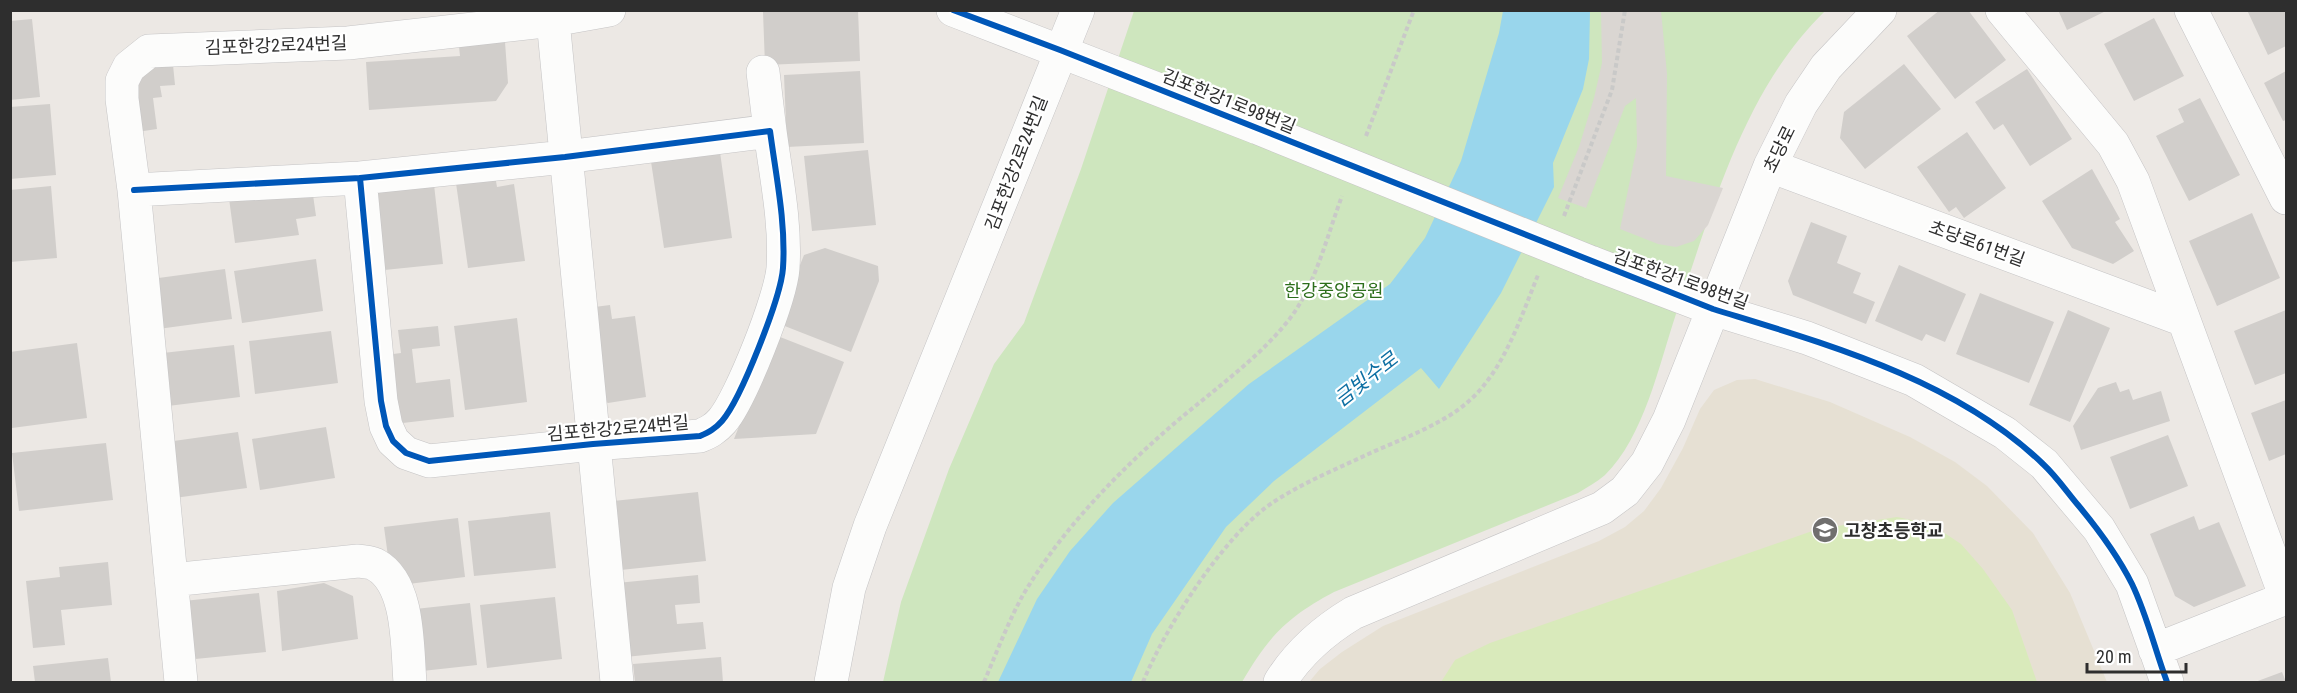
<svg xmlns="http://www.w3.org/2000/svg" width="2297" height="693" font-family="'Roboto Condensed','Noto Sans KR',sans-serif">
	<rect width="100%" height="100%" fill="#ece8e4"/>
	<path fill="#e6e0d3" d="M1755 379 1830 402 1910 437 1955 462 1987 486 2033 533 2070 593 2107 682H1309L1320 669 1342 652 1383 626 1599 541 1625 527 1644 511 1661 488 1683 448 1700 409 1714 390 1737 380Z"/>
	<path fill="#cee6be" d="M1134 11H1825C1743 91 1713 208 1676 314 1659 365 1644 437 1605 475 1597 482 1587 487 1578 493L1334 592C1287 617 1269 636 1242 682H883L901 602 949 469 994 364 1024 323 1081 169Z"/>
	<path fill="#d9eabb" d="M1897 517 1931 524 1961 544 1983 569 2012 610 2037 682H1441L1455 660 1490 643 1818 529Z"/>
	<path fill="#dad6d2" d="M1601 11H1661L1667 74 1666 176 1723 188 1708 225 1694 241 1676 247 1658 244 1620 229 1637 146 1636 98 1625 106 1586 208 1558 198 1579 147 1594 98 1602 63Z"/>
	<path fill="#99d6ec" d="M1503 11H1590L1589 59 1583 89 1553 163 1554 187 1501 293 1439 389 1421 368 1274 481 1226 527 1152 634 1131 682H998L1037 599 1070 551 1113 503 1249 384 1390 284 1425 238 1461 161 1499 33Z"/>
	<path fill="#d1cecb" d="M858 10 860 61 765 65 763 12Z
		M1940 10H1968L2006 60 1955 99 1907 36Z
		M2058 10H2108L2067 30Z
		M2247 10H2286V46L2268 55Z
		M2154 18 2184 76 2134 101 2104 44Z
		M32 19 40 97 10 100V21Z
		M479 26 505 42 508 83 496 101 369 110 366 62 460 56 457 27Z
		M172 55 175 85 160 86 162 97 153 98 157 129 117 135 110 80Z
		M1904 64 1941 109 1865 169 1840 138 1844 112Z
		M2027 69 2072 139 2030 166 2003 124 1994 130 1975 102Z
		M860 71 864 143 787 147 784 75Z
		M2286 71V120L2283 121 2264 83Z
		M2200 98 2240 175 2189 201 2156 136 2184 122 2178 109Z
		M50 104 56 175 10 179V107Z
		M1967 132 2006 188 1964 218 1956 207 1949 212 1917 167Z
		M719 145 732 238 664 248 650 155Z
		M868 150 876 225 812 231 804 156Z
		M493 164 497 187 514 184 525 261 468 268 454 169Z
		M432 167 443 264 365 272 356 189Z
		M2092 169 2120 219 2115 222 2134 251 2113 264 2072 248 2042 201Z
		M51 186 57 258 10 262V190Z
		M228 191 313 195 316 216 296 219 299 235 235 243Z
		M2252 213 2280 278 2217 306 2189 241Z
		M1811 222 1847 236 1837 263 1861 273 1853 293 1875 302 1866 324 1793 295 1788 281Z
		M825 248 878 266 879 281 851 352 777 323 804 255Z
		M316 259 323 311 242 323 234 271Z
		M1899 265 1966 294 1945 342 1926 334 1922 341 1875 321Z
		M225 269 232 319 136 332 129 282Z
		M1980 293 2054 322 2029 383 1956 354Z
		M610 305 612 319 635 316 646 397 608 403 582 386 579 309Z
		M2068 310 2110 328 2070 422 2029 405Z
		M2286 310V373L2255 385 2234 331Z
		M517 318 527 402 465 410 454 326Z
		M438 326 440 346 412 349 416 383 450 379 454 417 394 424 370 357 401 353 398 330Z
		M331 331 338 383 255 394 249 341Z
		M775 335 844 362 816 434 734 439Z
		M77 343 87 418 12 428 10 352Z
		M234 345 240 397 152 408 145 355Z
		M2116 382 2120 392 2129 389 2133 400 2161 391 2170 421 2081 450 2073 426 2098 388Z
		M2286 400V454L2269 461 2251 413Z
		M326 427 335 478 260 490 252 439Z
		M238 432 247 488 160 500 152 444Z
		M2168 435 2188 486 2130 509 2110 457Z
		M106 443 113 500 19 511 12 453Z
		M698 492 706 561 611 571 604 502Z
		M550 512 556 568 474 576 468 521Z
		M2194 516 2199 530 2219 522 2246 586 2194 607 2175 596 2150 534Z
		M458 518 465 577 392 586 384 527Z
		M108 562 112 605 61 610 65 645 33 648 26 581 60 577 59 567Z
		M698 575 700 603 675 605 677 624 703 622 706 649 625 657 617 583Z
		M324 583 353 596 358 639 282 651 277 591Z
		M259 593 266 652 175 661 184 601Z
		M555 597 562 659 487 668 480 605Z
		M470 603 477 665 404 673 397 611Z
		M721 657 723 682H635L633 664Z
		M108 658 111 682H35L33 666Z
		M2282 672 2286 682H2255Z"/>
	<g fill="none" stroke-linecap="round" stroke-linejoin="round">
		<g stroke="#c5c4c5" stroke-width="34">
			<path id="minor" d="M953 10 1258 128
				M2002 10 2113 144 2133 181 2286 598
				M2191 10 2286 198
				M553 20 617 682
				M763 72 770 131
				M1770 166 2184 320
				M134 190 360 178 381 401 386 426 393 441 406 453 429 461 593 444 700 436C709 432 715 429 722 421 741 399 781 297 783 268 786 223 776 176 770 131L565 157 360 178
				M1590 262 1713 309 1807 338 1914 380 2005 433 2044 464 2099 529 2132 584 2167 682
				M171 580 358 561C364 562 372 562 376 565 410 584 407 648 410 682
				M2155 650 2286 598
				M181 682 134 190 122 99V81L129 67 149 51 348 43 553 20 609 10
				M1280 682C1299 652 1323 631 1353 613L1602 508 1625 491 1647 463 1669 420 1770 166 1801 104 1826 67 1880 10"/>
		</g>
		<g stroke="#c5c4c5" stroke-width="34">
			<path id="tertiary" d="M831 682 849 588 870 526 1078 10"/>
		</g>
		<path stroke="#c9c9c8" stroke-width="4" stroke-dasharray="4.5 3" stroke-linecap="butt" d="M1366 136 1414 10
			M1564 216 1612 90 1625 10
			M984 682C996 654 1008 622 1023 595 1061 531 1114 476 1169 428 1209 393 1255 362 1288 321 1315 287 1327 236 1342 196
			M1143 682C1165 628 1225 533 1275 501 1303 483 1334 470 1364 456 1398 440 1441 426 1469 401 1504 370 1521 317 1538 275"/>
		<use href="#minor" stroke="#fcfcfb" stroke-width="33"/>
		<use href="#tertiary" stroke="#fcfcfb" stroke-width="33"/>
		<g stroke="#c5c4c5" stroke-width="34" stroke-linecap="butt">
			<path id="minor-bridge" d="M1258 128 1590 262"/>
		</g>
		<use href="#minor-bridge" stroke="#fcfcfb" stroke-width="33"/>
		<g stroke="#fff" stroke-width="10">
			<path id="cycleway" d="M953 10 1060 50 1713 309C1826 344 1955 379 2043 464 2056 476 2067 492 2078 505 2098 529 2118 556 2132 584 2147 615 2155 650 2167 682
				M134 190 360 178 381 401 386 426 393 441 406 453 429 461 593 444 700 436C709 432 715 429 722 421 741 399 781 297 783 268 786 223 776 176 770 131L565 157 360 178"/>
		</g>
		<use href="#cycleway" stroke="#0057b8" stroke-width="6"/>
	</g>
	<defs>
		<g id="school-disc" transform="scale(1.35)"><circle r="9.5" fill="#706f6e" stroke="#fff"/><path d="M0-5L7-2L0 1L-7-2ZM-4 1L0 2.5L4 1V4Q0 6-4 4Z" fill="#fff"/></g>
	</defs>
	<g fill-rule="evenodd">
		<use href="#school-disc" x="1825" y="530"/>
	</g>
	<g text-anchor="middle" dominant-baseline="central" stroke-width="4.5" stroke-linejoin="round" paint-order="stroke">
		<g font-size="18" fill="#2e2e2e" stroke="#fff">
			<text transform="translate(276 45) rotate(-2)">김포한강2로24번길</text>
			<text transform="translate(1229 101) rotate(22)">김포한강1로98번길</text>
			<text transform="translate(1779 149) rotate(-64)">초당로</text>
			<text transform="translate(1016 163) rotate(-69)">김포한강2로24번길</text>
			<text transform="translate(1977 243) rotate(20)">초당로61번길</text>
			<text transform="translate(1681 279) rotate(20)">김포한강1로98번길</text>
			<text transform="translate(618 428) rotate(-5)">김포한강2로24번길</text>
		</g>
		<g font-size="18" fill="#2c6e1b" stroke="#fff">
			<text x="1334" y="290">한강중앙공원</text>
		</g>
		<g font-size="18" font-weight="bold" fill="#2e2e2e" stroke="#fff" text-anchor="start">
			<text x="1844" y="530">고창초등학교</text>
		</g>
		<g font-size="20" font-style="italic" fill="#0d6fa3" stroke="#fff">
			<text transform="translate(1366 379) rotate(-38)">금빛수로</text>
		</g>
	</g>
	<rect width="2297" height="693" fill="none" stroke="#2e2e2e" stroke-width="24"/>
	<path d="M2087 663v9h99v-9" fill="none" stroke="#2e2e2e" stroke-width="3"/>
	<text x="2096" y="663" font-size="18" fill="#2e2e2e" stroke="#ffffff" stroke-width="4.5" paint-order="stroke">20 m</text>
</svg>
